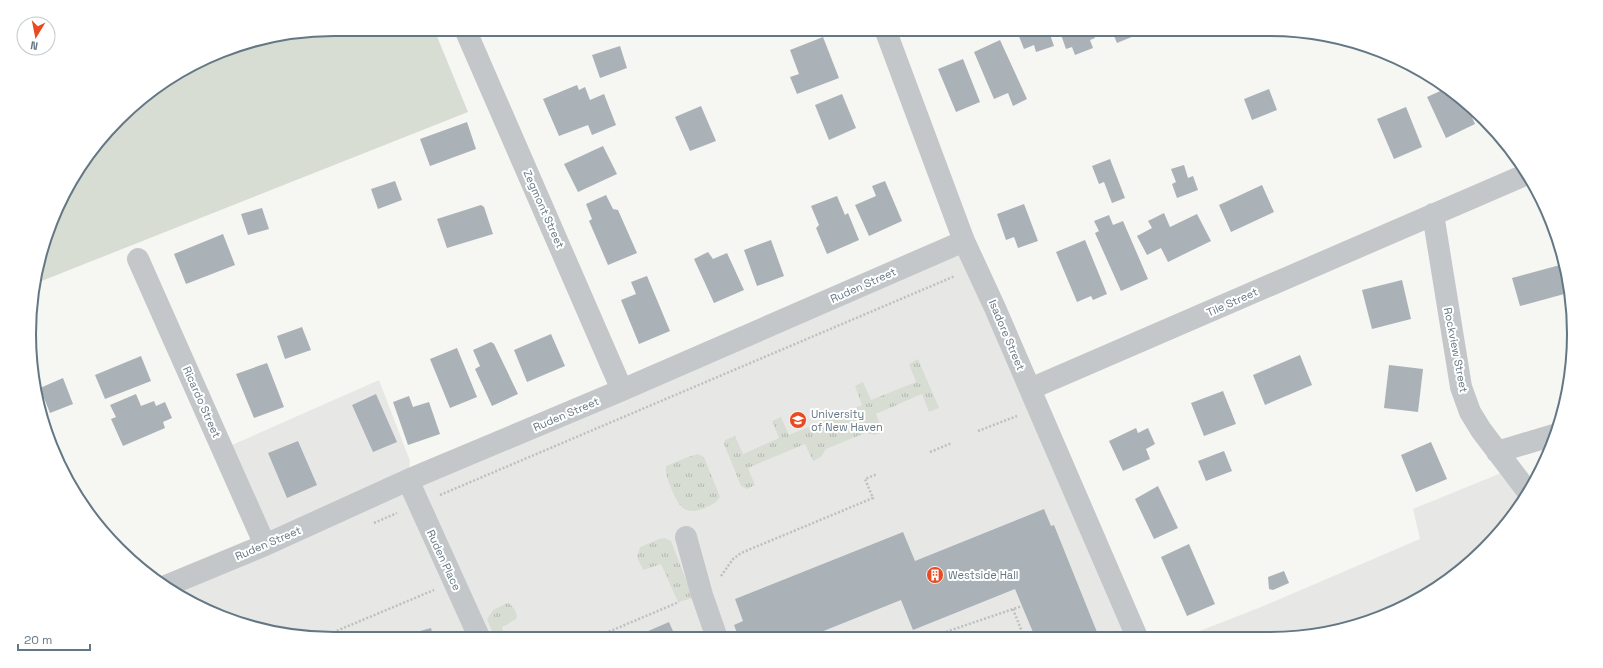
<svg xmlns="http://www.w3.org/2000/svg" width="1603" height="668" font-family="'Space Grotesk',sans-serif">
	<defs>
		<pattern id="grass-tufts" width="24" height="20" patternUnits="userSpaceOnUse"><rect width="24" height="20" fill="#d7ddd3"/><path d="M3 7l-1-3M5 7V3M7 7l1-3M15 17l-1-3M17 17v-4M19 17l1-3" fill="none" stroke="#b2b8b1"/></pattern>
	</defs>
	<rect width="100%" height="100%" fill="#f6f6f2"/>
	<path fill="#e7e8e6" d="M964 241 1137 637 334 639 236 623 166 586 265 545 223 449 379 380 410 461 408 480Z
		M1511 469 1528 492 1523 503 1470 563 1404 608 1309 636 1184 637 1261 607 1420 539 1413 509Z"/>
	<path fill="url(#grass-tufts)" d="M918 359 939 408 929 412 922 394 876 414 883 432 875 435 865 433 826 449 821 457 813 461 805 444 748 468 755 485 747 489 741 486 724 444 725 440 735 436 743 454 779 438 772 421 781 417 789 435 862 405 855 386 863 382 871 400 916 382 909 364Z
		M698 454 704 457 720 497C716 504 711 505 705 508 684 517 678 505 671 488 668 480 665 474 666 466L688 457Z
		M665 538 671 541 693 598 678 602 661 564 643 570 637 557 640 547 659 539Z
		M507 603 510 604 515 610 517 616 516 619 502 627 505 639H495L487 619 493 610Z"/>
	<path fill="#d7ddd3" d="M334 29H434L468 112 34 284 45 236 70 182 133 105 182 70 236 45Z"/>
	<path fill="#aab2b8" d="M513 29H525L514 33Z
		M1016 29H1048L1054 46 1036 52 1034 45 1024 49Z
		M1059 29H1092L1095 38 1090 40 1093 48 1075 55 1072 47 1066 49Z
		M1111 29H1145L1146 31 1117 43Z
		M823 37 839 78 797 94 790 77 799 74 790 50Z
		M1000 40 1027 99 1013 106 1008 93 994 99 974 52Z
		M620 46 627 68 600 78 592 55Z
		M963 59 980 102 956 112 938 69Z
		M577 85 579 90 585 87 590 100 604 94 616 125 592 135 588 125 559 136 543 99Z
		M1447 88 1465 101 1475 124 1446 138 1427 97Z
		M1269 89 1277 110 1252 120 1244 99Z
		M842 94 856 128 829 140 815 105Z
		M701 106 716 141 690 151 675 117Z
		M1406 107 1422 147 1394 159 1377 119Z
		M467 122 476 149 430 166 420 139Z
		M603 146 617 174 578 192 564 164Z
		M1110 159 1125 198 1112 203 1104 182 1099 184 1092 166Z
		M1184 165 1188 178 1193 176 1198 190 1177 198 1172 184 1176 182 1171 169Z
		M395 181 402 200 378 209 371 189Z
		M885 181 902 221 869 236 855 205 876 196 872 186Z
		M1262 185 1274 212 1231 232 1219 205Z
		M606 195 613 209 618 210 637 253 608 265 589 221 592 219 586 204Z
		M837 196 845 215 848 213 859 240 827 254 816 228 819 225 811 206Z
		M1024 204 1038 241 1018 248 1014 237 1006 240 997 214Z
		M481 205 484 207 493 234 447 248 437 219Z
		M262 208 269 229 248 235 241 214Z
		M1164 213 1170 227 1197 214 1211 241 1168 262 1161 248 1147 255 1137 236 1152 228 1148 221Z
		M1109 215 1113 225 1123 221 1148 279 1121 291 1095 233 1099 231 1094 221Z
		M223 234 235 265 186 284 174 254Z
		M771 240 784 276 757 286 744 250Z
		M1085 240 1107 294 1093 300 1091 296 1077 302 1056 252Z
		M708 252 713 259 727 253 744 290 714 303 694 259Z
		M1560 265 1568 293 1520 306 1512 278Z
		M647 276 670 331 639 344 621 300 636 294 631 282Z
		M1402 280 1411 319 1372 329 1362 290Z
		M302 327 311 350 285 359 277 336Z
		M551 334 565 366 527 382 514 350Z
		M491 342 494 344 518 394 492 406 475 369 480 366 473 350Z
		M457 348 477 397 450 408 430 359Z
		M1300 355 1312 385 1265 405 1253 375Z
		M141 356 151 381 105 399 95 375Z
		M267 363 284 407 254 418 236 374Z
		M1389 365 1423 369 1418 412 1384 408Z
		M63 378 73 404 50 413 40 388Z
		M1223 391 1236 424 1204 436 1191 403Z
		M136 394 141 406 154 401 156 406 165 402 172 418 163 422 165 428 123 446 111 419 116 417 110 405Z
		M376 394 397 442 373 452 352 405Z
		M409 396 413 407 429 402 440 434 408 445 393 402Z
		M1136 428 1138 433 1148 428 1155 444 1146 449 1150 459 1123 471 1109 441Z
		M298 441 317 485 287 498 268 453Z
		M1431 442 1447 479 1416 492 1401 455Z
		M1224 451 1232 471 1206 481 1198 461Z
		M1158 486 1178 528 1154 539 1135 499Z
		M1044 509 1051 526 1054 525 1099 637H1035L1015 589 913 630 901 600 806 638H739L734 625 743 621 735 599 903 532 915 561Z
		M1189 544 1215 604 1187 616 1161 557Z
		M1284 571 1289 583 1273 590 1269 589 1268 577Z
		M669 622 676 638H632Z
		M431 628 434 639H395V638Z"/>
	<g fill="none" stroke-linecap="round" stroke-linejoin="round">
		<path stroke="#bdbfc1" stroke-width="2.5" stroke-dasharray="2 2" stroke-linecap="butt" d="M978 431 1017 416
			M930 452 952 443
			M440 495 955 276
			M374 523 397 513
			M721 576 733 559 741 553 873 498 865 479 877 474
			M1013 609 1024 637
			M322 637 434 590
			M931 637 1022 606
			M594 638 679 602"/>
		<path stroke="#c3c7ca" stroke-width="22" d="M465 29 622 390
			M885 29 964 241 995 308 1137 637
			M1433 214 1461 387 1470 412 1481 430 1528 492
			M138 259 265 545
			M1030 389 1527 174
			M1497 452 1557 434
			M408 480 480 639
			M686 537 702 595 717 638
			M166 586 265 545 408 480 622 390 964 241"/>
	</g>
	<defs>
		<g id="university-disc" transform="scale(0.9)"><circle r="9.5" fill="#e94a20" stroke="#fff"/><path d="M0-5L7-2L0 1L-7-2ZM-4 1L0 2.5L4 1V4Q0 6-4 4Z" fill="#fff"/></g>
		<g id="building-disc" transform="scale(0.9)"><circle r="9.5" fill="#e94a20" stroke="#fff"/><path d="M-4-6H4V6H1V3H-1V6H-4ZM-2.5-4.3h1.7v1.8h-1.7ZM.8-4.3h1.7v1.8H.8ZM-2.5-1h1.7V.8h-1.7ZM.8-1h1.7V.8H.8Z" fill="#fff"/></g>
	</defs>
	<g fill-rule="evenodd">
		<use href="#university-disc" x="798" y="420"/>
		<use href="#building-disc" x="935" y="575"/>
	</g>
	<g text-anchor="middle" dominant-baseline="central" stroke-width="4" stroke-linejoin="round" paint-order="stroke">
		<g font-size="11" fill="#647784" stroke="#fff">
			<text transform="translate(544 209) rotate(66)">Zegmont Street</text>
			<text transform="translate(863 285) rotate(-24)">Ruden Street</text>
			<text transform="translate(1232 302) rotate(-24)">Tile Street</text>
			<text transform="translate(1007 335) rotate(67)">Isadore Street</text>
			<text transform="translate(1456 350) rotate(79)">Rockview Street</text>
			<text transform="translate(202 402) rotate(66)">Ricardo Street</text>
			<text transform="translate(566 414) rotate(-23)">Ruden Street</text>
			<text transform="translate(268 543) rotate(-23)">Ruden Street</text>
			<text transform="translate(444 560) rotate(65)">Ruden Place</text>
		</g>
		<g font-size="11" fill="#647784" stroke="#fff" text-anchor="start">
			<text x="811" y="414">University<tspan x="811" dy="13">of New Haven</tspan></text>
			<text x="948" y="575">Westside Hall</text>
		</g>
	</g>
	<path d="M0 0H1603V668H0ZM334 36H1269A298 298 0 0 1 1567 334V334A298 298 0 0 1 1269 632H334A298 298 0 0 1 36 334V334A298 298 0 0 1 334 36Z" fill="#fff" fill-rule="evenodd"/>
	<path fill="none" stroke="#647784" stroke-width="2" d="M334 36H1269A298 298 0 0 1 1567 334V334A298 298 0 0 1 1269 632H334A298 298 0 0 1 36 334V334A298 298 0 0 1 334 36Z"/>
	<g transform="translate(36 36) rotate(190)"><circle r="19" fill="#ffffff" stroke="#c1c9ce"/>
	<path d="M0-3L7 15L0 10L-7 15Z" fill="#e94a20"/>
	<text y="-6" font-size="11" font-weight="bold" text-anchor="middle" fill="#647784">N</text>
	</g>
	<path d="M18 644v6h72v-6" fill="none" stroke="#647784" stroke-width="2"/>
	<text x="24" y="644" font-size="12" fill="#647784" stroke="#ffffff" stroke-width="3" paint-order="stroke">20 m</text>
</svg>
